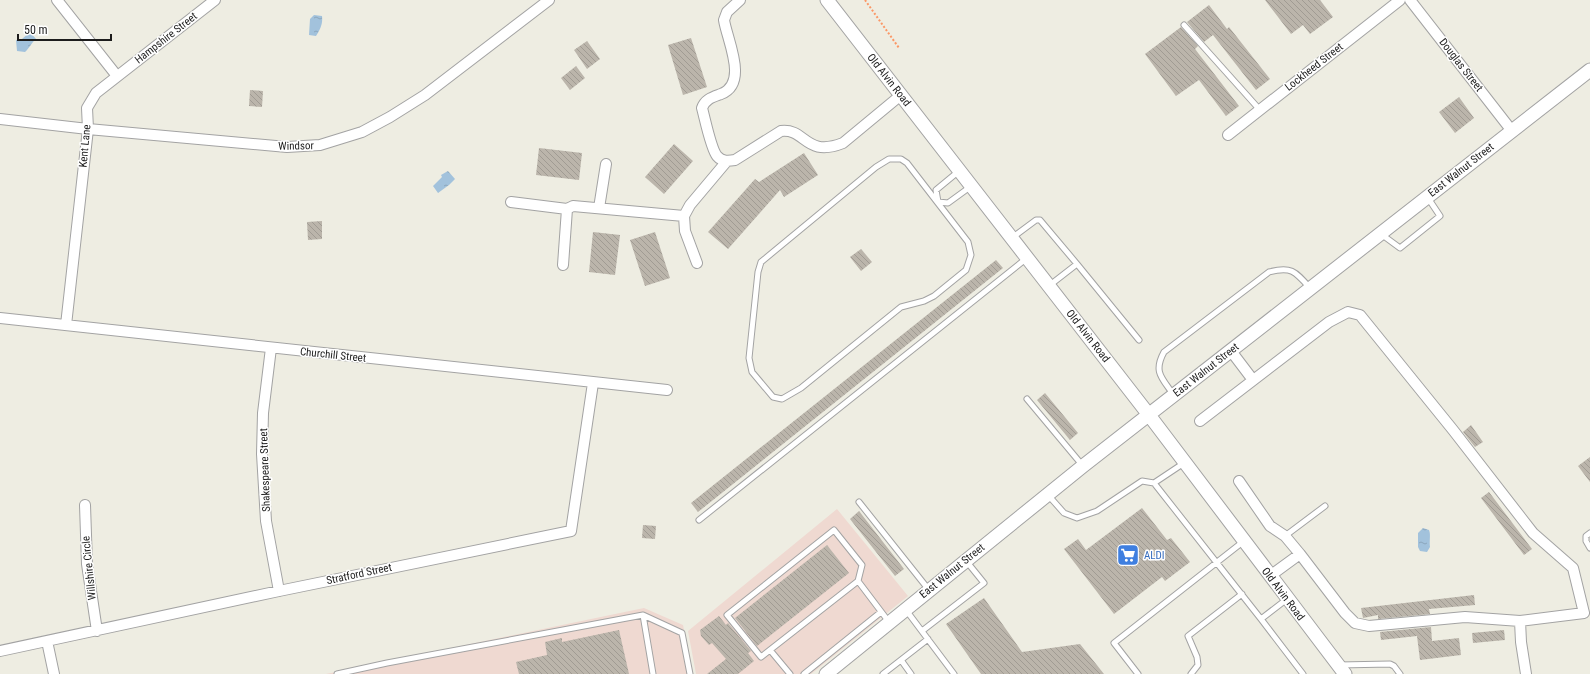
<svg xmlns="http://www.w3.org/2000/svg" width="1590" height="674" font-family="'Roboto Condensed',sans-serif">
	<defs>
		<pattern id="water-ripples" width="26" height="14" patternUnits="userSpaceOnUse"><rect width="26" height="14" fill="#a2c2dc"/><path d="M2 4q2-2 4 0t4 0M15 11q2-2 4 0t4 0" fill="none" stroke="#8ba6bc"/></pattern>
		<pattern id="building-back-hatch" width="6" height="6" patternUnits="userSpaceOnUse"><rect width="6" height="6" fill="#bbb5ab"/><path d="M-1 5l2 2M0 0l6 6M5-1l2 2" fill="none" stroke="#a09b93"/></pattern>
	</defs>
	<rect width="100%" height="100%" fill="#eeede2"/>
	<path fill="#efd9d1" d="M837 509 908 596 811 674H696L688 631Z
		M644 608 683 625 693 674H326Z"/>
	<path fill="url(#water-ripples)" d="M314 15 322 16C323 24 320 30 316 36L309 35 310 19Z
		M30 32 36 39C32 42 28 50 25 52L17 51 16 40 22 39Z
		M448 171 455 179 449 185 438 193 433 186 442 177 441 175Z
		M1423 528 1429 530C1431 535 1429 541 1430 547L1427 552 1420 551 1418 547V533Z"/>
	<path fill="url(#building-back-hatch)" d="M1265 0H1320L1333 17 1310 34 1303 25 1291 34Z
		M1209 5 1227 29 1229 27 1270 79 1256 90 1213 35 1204 42 1187 22Z
		M1181 27 1198 46 1195 49 1239 106 1226 116 1199 80 1176 96 1145 54Z
		M691 38 707 87 683 95 668 45Z
		M587 41 600 59 587 69 574 50Z
		M576 66 585 78 570 90 561 78Z
		M250 90 263 91 262 107 249 106Z
		M1459 97 1474 118 1455 133 1439 112Z
		M674 144 693 161 664 194 645 177Z
		M539 148 582 153 579 180 536 175Z
		M804 153 818 175 784 197 780 190 728 249 708 232 755 179 759 182Z
		M322 221V239L308 240 307 222Z
		M593 232 620 235 615 275 589 272Z
		M655 232 670 278 645 286 630 240Z
		M861 249 872 262 861 271 850 257Z
		M996 260 1003 268 698 512 691 503Z
		M1045 393 1078 433 1070 440 1037 400Z
		M1471 425 1483 442 1475 447 1463 432Z
		M1590 457V482L1578 466Z
		M1489 492 1532 549 1524 555 1481 498Z
		M1142 508 1167 540 1171 538 1190 562 1165 581 1162 577 1114 614 1064 549 1078 539 1086 550Z
		M859 511 904 569 895 576 850 519Z
		M643 525 656 526 655 539 642 538Z
		M827 545 849 573 757 646 735 618Z
		M1474 595 1475 605 1429 609 1430 614 1378 619V615L1363 618 1361 608Z
		M984 598 1022 652 1080 644 1104 674H981L946 624Z
		M719 616 726 625 728 623 751 651 748 653 754 661 738 674H707L726 659 712 643 709 645 701 636 700 630Z
		M1431 627 1432 641 1459 638 1461 655 1420 660 1417 636 1381 640 1380 632Z
		M619 630 629 674H519L516 662 547 655 545 642 562 638V642Z
		M1504 630 1505 640 1473 643 1472 633Z"/>
	<g fill="none" stroke-linecap="round" stroke-linejoin="round">
		<g stroke="#a3a3a3" stroke-width="7">
			<path id="service" d="M1184 25 1260 110
				M889 159H901L907 163 968 242 971 255 966 270 934 296 924 301 901 307 801 388 782 399 773 397 752 372 749 358 758 272 761 262 876 167Z
				M959 171 936 190 938 202 948 203 970 187
				M1381 234 1400 248 1440 216 1428 198
				M1013 237 1036 220H1040L1077 264
				M1050 285 1077 264 1139 340
				M1173 394C1162 378 1153 372 1164 352L1269 272C1291 266 1295 271 1310 288
				M1027 399 1083 466
				M1154 483 1184 463
				M1048 495 1064 513 1077 518 1097 511 1142 481 1154 483 1261 619 1303 674
				M859 502 929 590
				M699 520 1027 258
				M1590 533 1586 536V541L1590 548
				M1285 536 1325 506
				M858 581 862 565 834 530 727 615 761 657 858 581 889 622
				M906 610 954 674
				M643 615 653 674
				M1261 619 1287 599
				M922 631 984 583 967 562
				M770 650 790 674
				M901 660 911 674
				M1339 665 1390 664 1394 666 1400 674
				M337 674 387 663 643 615 682 633 690 674
				M804 674 881 612
				M883 674 928 639
				M1138 674 1114 643 1244 541
				M1191 674 1198 665 1197 657 1188 636 1242 594"/>
		</g>
		<g stroke="#a3a3a3" stroke-width="12">
			<path id="minor" d="M57 0 117 76
				M740 0 727 12 724 20C727 40 749 83 721 94 713 97 705 99 702 108 705 119 711 149 717 156 722 162 729 161 735 160L781 131C806 128 805 158 843 143L901 95
				M1410 0 1512 131
				M0 119 88 129 287 147 320 145 362 132 390 117 425 95 549 0
				M1228 135 1400 0
				M511 202 567 209
				M599 208 606 164
				M697 263 685 231 684 216 690 205 727 161
				M563 265 567 209 573 206 684 216
				M0 318 667 390
				M66 325 88 129 87 108 96 93 215 0
				M271 348 263 413 262 454 266 521 279 591
				M1231 351 1253 380
				M1200 421 1329 322 1348 312 1360 315 1453 430 1533 533 1573 568 1584 613 1520 621 1521 642 1526 674
				M1239 481 1270 526 1285 536 1300 554
				M85 505 87 564 97 631
				M1270 576 1300 554 1345 613 1355 623 1369 626 1465 617 1520 621
				M47 641 54 674
				M0 651 279 591 571 531 593 383"/>
		</g>
		<g stroke="#a3a3a3" stroke-width="15">
			<path id="tertiary" d="M827 0 1149 415 1345 674
				M826 674 1083 466 1590 70"/>
		</g>
		<path stroke="#fb9766" stroke-width="2" stroke-dasharray="2 2" stroke-linecap="butt" d="M865 0 899 48"/>
		<use href="#service" stroke="#fff" stroke-width="5"/>
		<use href="#minor" stroke="#fff" stroke-width="10"/>
		<use href="#tertiary" stroke="#fff" stroke-width="13"/>
	</g>
	<defs>
		<g id="supermarket-square" transform="scale(1.15)"><rect x="-9" y="-9" width="18" height="18" rx="4" fill="#3f7fe0" stroke="#fff"/><path d="M-6-5.5h2.5l.6 2H6L4.5 2H-2.5L-4.4-4H-6ZM-1.5 3.2a1.3 1.3 0 1 0 .1 0ZM3 3.2a1.3 1.3 0 1 0 .1 0Z" fill="#fff"/></g>
	</defs>
	<g fill-rule="evenodd">
		<use href="#supermarket-square" x="1128" y="555"/>
	</g>
	<g text-anchor="middle" dominant-baseline="central" stroke-width="3" stroke-linejoin="round" paint-order="stroke">
		<g font-size="11" fill="#1c1c1c" stroke="#fff">
			<text transform="translate(166 38) rotate(-38)">Hampshire Street</text>
			<text transform="translate(1461 65) rotate(52)">Douglas Street</text>
			<text transform="translate(1314 67) rotate(-38)">Lockheed Street</text>
			<text transform="translate(889 80) rotate(52)">Old Alvin Road</text>
			<text transform="translate(85 146) rotate(-85)">Kent Lane</text>
			<text transform="translate(296 146) rotate(-1)">Windsor</text>
			<text transform="translate(1461 170) rotate(-38)">East Walnut Street</text>
			<text transform="translate(1088 336) rotate(52)">Old Alvin Road</text>
			<text transform="translate(333 355) rotate(6)">Churchill Street</text>
			<text transform="translate(1206 370) rotate(-38)">East Walnut Street</text>
			<text transform="translate(265 470) rotate(-92)">Shakespeare Street</text>
			<text transform="translate(89 568) rotate(-96)">Willshire Circle</text>
			<text transform="translate(952 571) rotate(-39)">East Walnut Street</text>
			<text transform="translate(359 574) rotate(-12)">Stratford Street</text>
			<text transform="translate(1283 594) rotate(53)">Old Alvin Road</text>
		</g>
		<g font-size="11" fill="#366cbe" stroke="#fff" text-anchor="start">
			<text x="1144" y="555">ALDI</text>
		</g>
	</g>
	<path d="M18 34v6h93v-6" fill="none" stroke="#1c1c1c" stroke-width="2"/>
	<text x="24" y="34" font-size="12" fill="#1c1c1c" stroke="#ffffff" stroke-width="3" paint-order="stroke">50 m</text>
</svg>
